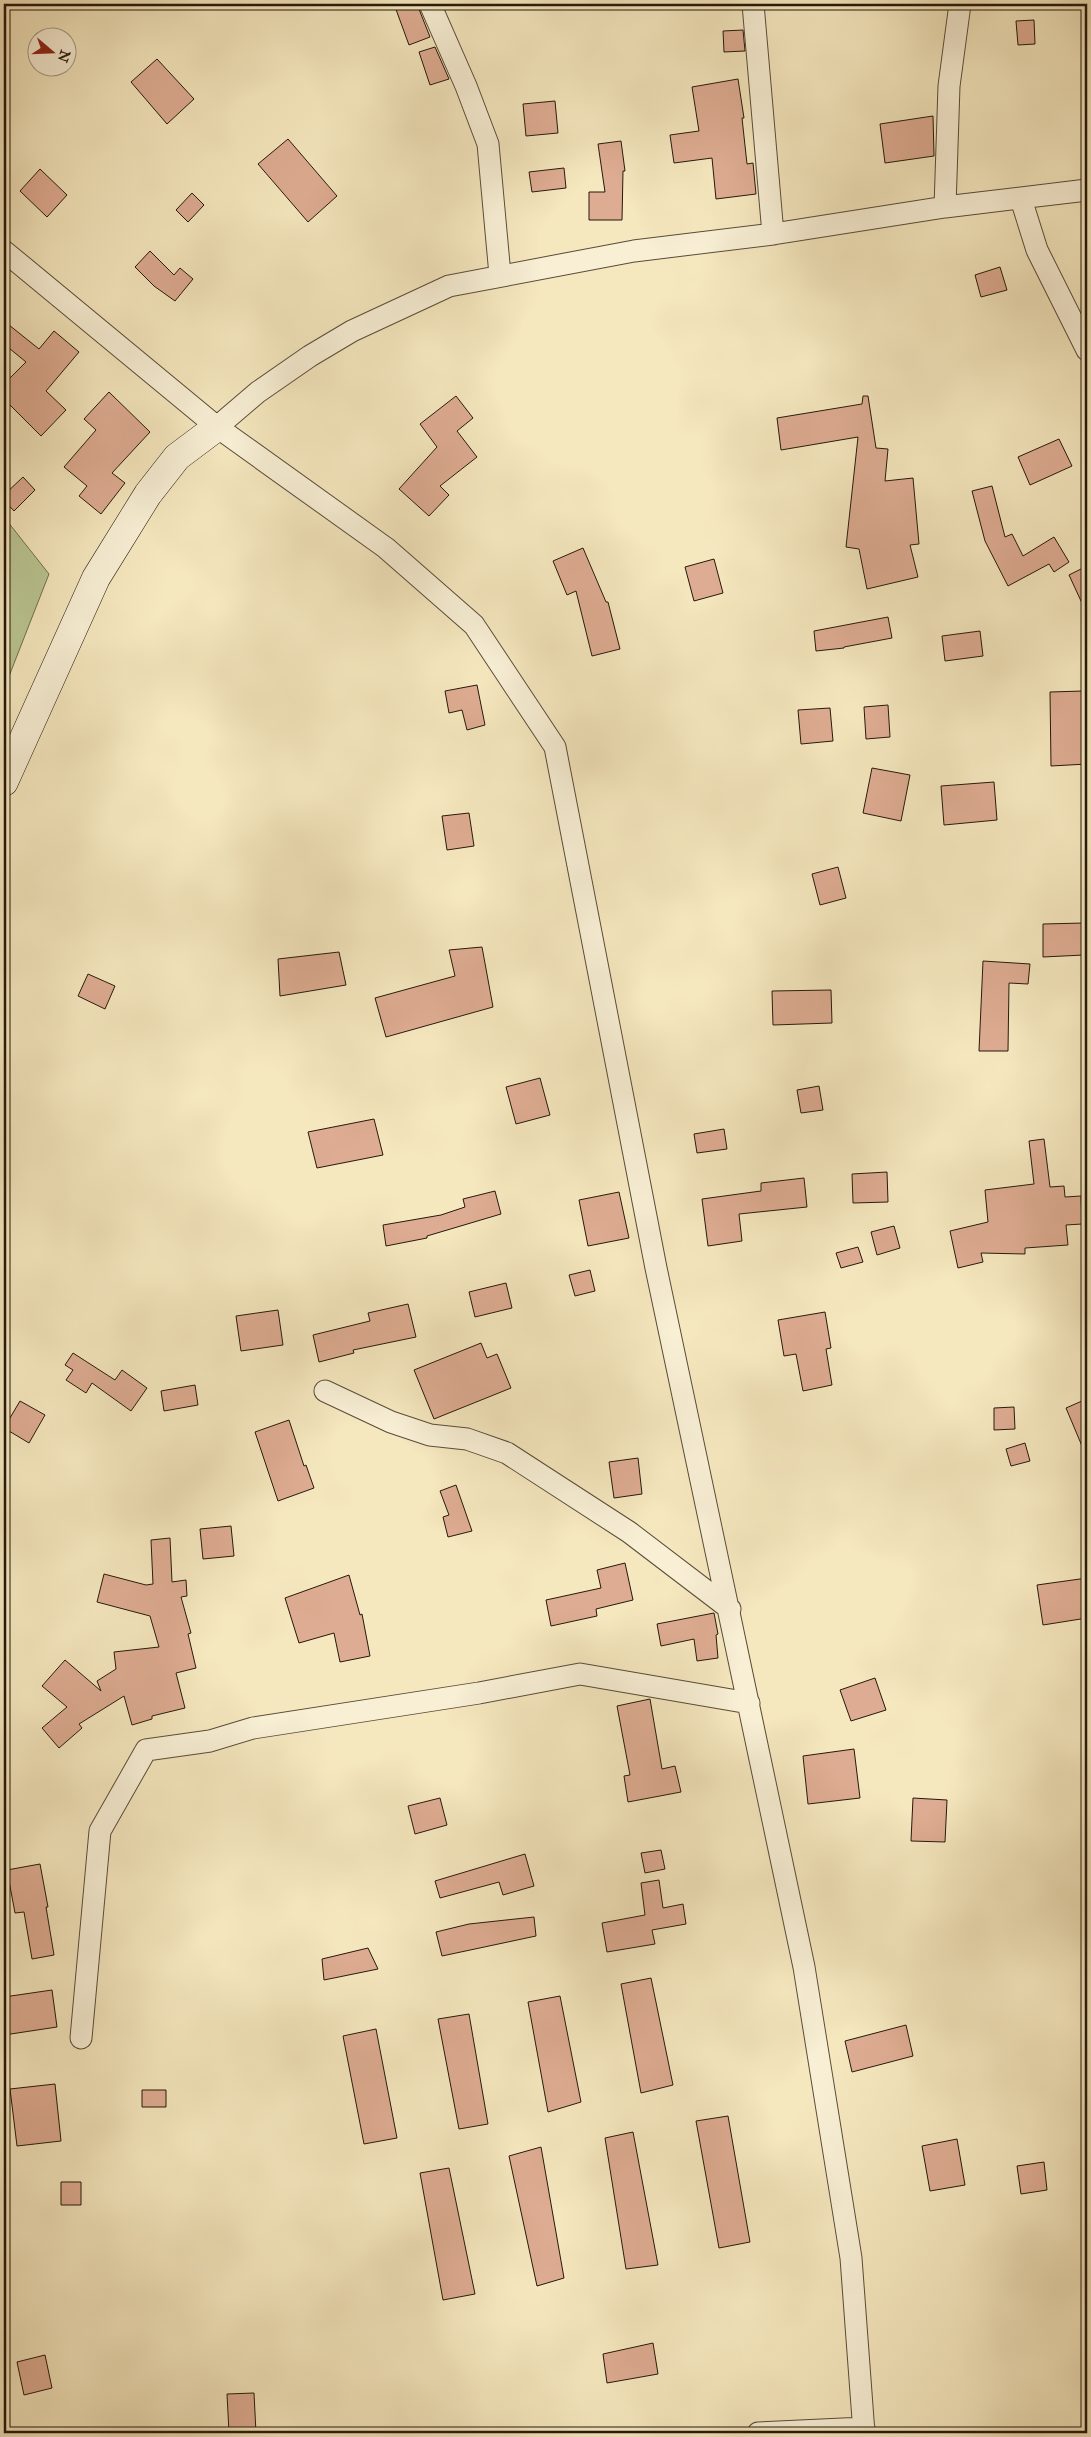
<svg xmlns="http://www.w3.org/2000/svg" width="1091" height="2437" font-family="'IM FELL Great Primer',serif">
	<rect width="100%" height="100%" fill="#f5e7be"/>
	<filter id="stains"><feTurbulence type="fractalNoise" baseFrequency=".004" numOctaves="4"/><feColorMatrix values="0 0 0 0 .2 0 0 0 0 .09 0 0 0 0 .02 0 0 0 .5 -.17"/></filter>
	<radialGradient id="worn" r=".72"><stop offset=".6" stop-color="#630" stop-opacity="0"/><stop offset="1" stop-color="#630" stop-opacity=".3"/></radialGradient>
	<path fill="#bac693" stroke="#70704f" d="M4 517 49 574 4 689Z"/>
	<path fill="#deac92" stroke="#25190b" d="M394 4H417L430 37 409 45Z
		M1034 20 1035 44 1018 45 1016 21Z
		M743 30 745 51 724 52 723 31Z
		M435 47 449 79 430 85 419 52Z
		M157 59 194 99 167 124 131 82Z
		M738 79 744 118H742L747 164 753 163 756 194 716 199 712 158 674 163 670 135 699 131 692 87Z
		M555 101 558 133 526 136 523 104Z
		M933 116 934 156 885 163 880 124Z
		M288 139 337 196 308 222 258 164Z
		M621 141 625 171H623L622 220H589V192H605L598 144Z
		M564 168 566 188 532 192 529 172Z
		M40 169 67 195 47 217 20 191Z
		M192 193 204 205 188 222 176 210Z
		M150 251 174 275 180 268 193 279 175 301 154 286 135 267Z
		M1000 267 1007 290 981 297 975 275Z
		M4 321 39 349 54 331 79 352 46 391 66 410 41 436 4 399V384L26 362 4 344Z
		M109 392 150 432 112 473 125 483 101 514 79 496 87 486 64 467 96 430 84 419Z
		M456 396 473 418 457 431 477 457 440 486 449 495 429 516 399 489 437 447 420 424Z
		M863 396H868L876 448 888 449 885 481 913 478 919 544 910 545 918 577 867 589 859 549 846 547 858 437 781 450 777 418 862 404Z
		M1059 439 1072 466 1030 485 1018 457Z
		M23 477 35 490 14 511 4 500V495Z
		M992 486 1005 537 1012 534 1023 556 1054 537 1069 562 1054 572 1049 564 1008 586 985 541 972 491Z
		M583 548 606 602H608L620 649 592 656 576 591 567 595 553 561Z
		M714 559 723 593 694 601 685 567Z
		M1087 566V614L1069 575Z
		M888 617 892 638 844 647V648L816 651 814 631Z
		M980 631 983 656 945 661 942 636Z
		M477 685 485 725 467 730 462 710 449 713 445 691Z
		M1083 691 1087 764 1051 766 1050 692Z
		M888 705 890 737 866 739 864 707Z
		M830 708 833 741 801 744 798 710Z
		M872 768 910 775 901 821 863 813Z
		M994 782 997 820 944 825 941 786Z
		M469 813 474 846 447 850 442 816Z
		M838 867 846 898 820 905 812 874Z
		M1084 923V955L1043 957V924Z
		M482 947 493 1007 386 1037 375 998 455 976 449 950Z
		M339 952 346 985 280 996 278 959Z
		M983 961 1030 964 1028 984 1009 983 1008 1051H979Z
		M88 974 115 986 105 1009 78 996Z
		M831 990 832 1023 773 1025 772 991Z
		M540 1078 550 1115 516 1124 506 1087Z
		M819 1086 823 1110 801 1113 797 1090Z
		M374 1119 383 1155 317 1168 308 1132Z
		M724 1129 727 1149 697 1153 694 1134Z
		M1044 1139 1050 1187 1064 1186 1065 1197 1081 1196 1082 1224 1066 1225 1068 1245 1025 1248V1254L981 1253 983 1262 958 1268 950 1231 988 1222 985 1190 1034 1184 1029 1141Z
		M887 1172 888 1202 853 1203 852 1174Z
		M804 1178 807 1207 739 1214 742 1241 708 1246 702 1199 761 1191V1183Z
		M495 1191 501 1214 427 1236V1238L386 1246 383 1225 441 1215 465 1207 463 1199Z
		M619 1192 629 1238 588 1246 579 1200Z
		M894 1226 900 1248 877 1255 871 1232Z
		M858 1247 863 1262 841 1268 836 1253Z
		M590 1270 595 1291 575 1296 569 1275Z
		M506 1283 512 1308 475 1317 469 1292Z
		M408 1304 416 1337 353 1350 354 1353 319 1362 313 1335 370 1321 368 1313Z
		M278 1310 283 1345 241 1351 236 1316Z
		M825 1312 831 1348 826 1349 832 1385 803 1391 796 1354 784 1356 778 1320Z
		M481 1343 487 1358 497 1354 511 1388 434 1419 414 1370Z
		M73 1353 115 1380 122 1370 147 1388 131 1411 92 1383 86 1393 66 1380 73 1370 65 1365Z
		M195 1385 198 1405 164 1411 161 1391Z
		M20 1401 45 1415 29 1443 4 1428Z
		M1082 1401 1087 1416V1458L1066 1408Z
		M1014 1407 1015 1429 994 1430V1408Z
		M289 1420 304 1466 306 1465 314 1488 278 1501 255 1432Z
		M1025 1443 1030 1461 1011 1466 1006 1449Z
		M638 1458 642 1494 614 1498 609 1462Z
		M456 1485 472 1531 448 1537 443 1517 449 1515 440 1491Z
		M231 1526 234 1556 203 1559 200 1529Z
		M170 1538 172 1582 186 1580 187 1596 181 1597 191 1633 188 1634 196 1668 176 1673 185 1708 152 1716V1719L132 1725 124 1696 79 1724 82 1728 59 1748 42 1728 67 1707 42 1686 65 1660 101 1691 97 1681 116 1669 114 1652 159 1647 150 1616 97 1602 104 1574 146 1585 153 1584 151 1540Z
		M625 1563 633 1600 596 1609 597 1616 551 1626 546 1600 601 1588 597 1570Z
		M349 1575 360 1615 362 1614 370 1656 340 1662 334 1633 299 1643 285 1598Z
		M1087 1578V1618L1043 1625 1037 1585Z
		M714 1613 718 1634 716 1635 718 1658 697 1661 694 1639 661 1646 657 1624Z
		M875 1678 886 1710 851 1721 840 1690Z
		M650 1699 662 1769 675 1766 681 1792 628 1802 624 1776 630 1775 617 1706Z
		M854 1749 860 1798 808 1804 803 1756Z
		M440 1798 447 1825 415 1834 408 1806Z
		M913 1798 947 1800 945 1842 911 1841Z
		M661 1850 665 1869 645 1873 641 1853Z
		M525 1854 534 1886 503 1895 499 1882 440 1898 435 1881Z
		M40 1864 48 1907H46L54 1955 32 1959 24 1912 15 1913 7 1870Z
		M659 1880 663 1908 683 1904 686 1924 652 1930 655 1944 607 1952 602 1923 645 1915 641 1883Z
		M534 1917 536 1936 442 1956 436 1932 469 1924Z
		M368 1948 378 1969 324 1980 322 1959Z
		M651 1978 673 2085 641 2093 621 1984Z
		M52 1990 57 2027 4 2035V1997Z
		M560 1996 581 2102 548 2112 528 2002Z
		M469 2014 488 2124 459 2129 438 2019Z
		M906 2025 913 2056 852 2072 845 2041Z
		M376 2029 397 2138 364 2144 343 2036Z
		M55 2084 61 2141 17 2146 10 2089Z
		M142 2090H166V2107H142Z
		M728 2116 750 2242 719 2248 696 2121Z
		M633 2132 658 2265 626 2269 605 2138Z
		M957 2139 965 2185 930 2191 922 2146Z
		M541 2147 564 2278 537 2286 509 2156Z
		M1044 2162 1047 2190 1021 2194 1017 2166Z
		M449 2168 475 2294 443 2300 420 2173Z
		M61 2182H81V2205H61Z
		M653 2343 658 2374 607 2383 603 2354Z
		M45 2355 52 2388 24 2395 17 2362Z
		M254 2393 256 2433H229L227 2394Z"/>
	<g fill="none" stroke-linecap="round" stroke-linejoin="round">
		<g stroke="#594c38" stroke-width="23">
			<path id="street" d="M430 4 466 86 488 144 500 275
				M753 4 773 234
				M1021 199 1037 250 1087 350
				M945 207 949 86 960 4
				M4 251 217 427 386 548 474 625 555 747 656 1268 804 1967 851 2258 864 2433
				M217 427 258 392 310 356 352 331 449 286 634 251 773 234 945 207 1087 190
				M325 1391 391 1422 430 1435 467 1439 507 1453 629 1532 730 1609
				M81 2038 100 1831 146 1750 210 1741 253 1728 479 1693 580 1674 749 1703
				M758 2433 864 2428"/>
		</g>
		<g stroke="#25190b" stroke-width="29">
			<path id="secondary" d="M4 782 96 578 148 494 177 457 217 427"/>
		</g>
		<use href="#street" stroke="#f8efd5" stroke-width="21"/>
		<use href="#secondary" stroke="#f8efd5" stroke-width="28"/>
	</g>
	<rect width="1091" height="2437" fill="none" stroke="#f5e7be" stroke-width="20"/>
	<rect x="5" y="5" width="1081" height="2427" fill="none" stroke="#25190b" stroke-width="2.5"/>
	<rect x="10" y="10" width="1071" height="2417" fill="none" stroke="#25190b"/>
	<g transform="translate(52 52) rotate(109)"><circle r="24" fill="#f8efd5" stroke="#a49984"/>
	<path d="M0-4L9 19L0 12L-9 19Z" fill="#8f2418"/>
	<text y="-8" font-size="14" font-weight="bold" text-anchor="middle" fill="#25190b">N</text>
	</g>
	<rect width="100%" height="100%" filter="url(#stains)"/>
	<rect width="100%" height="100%" fill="url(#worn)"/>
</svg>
